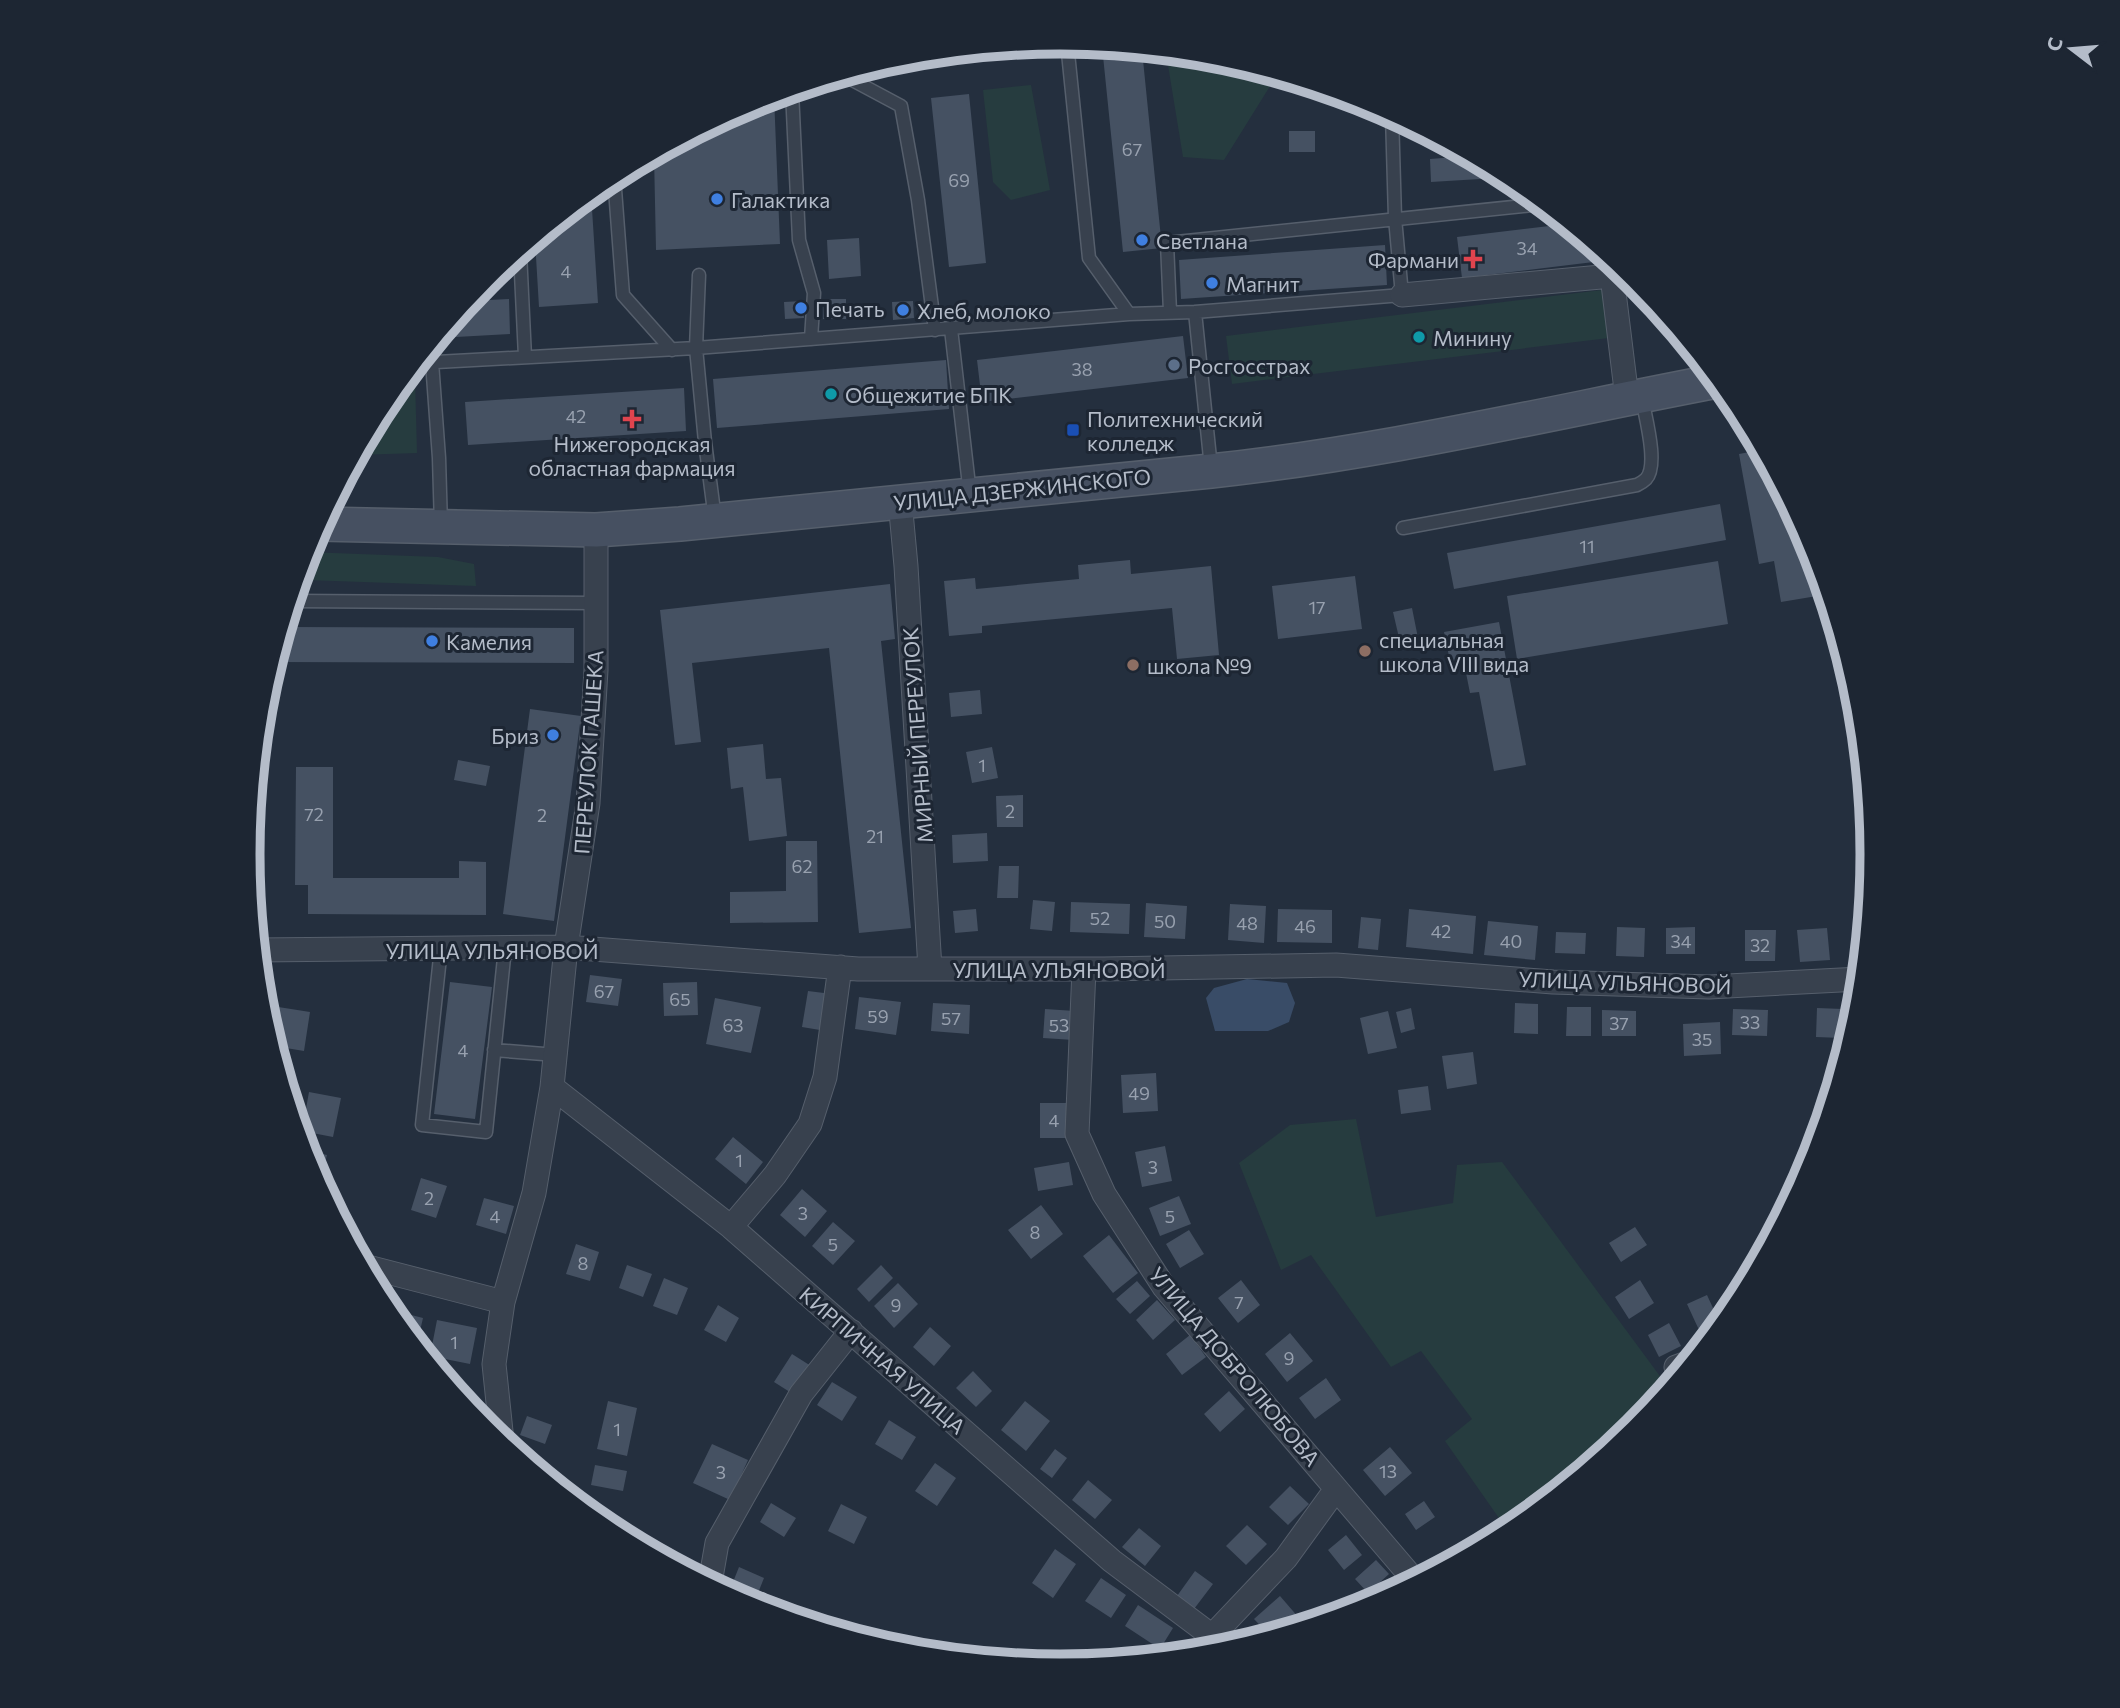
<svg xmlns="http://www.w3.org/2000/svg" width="2120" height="1708" font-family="Commissioner,sans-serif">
	<rect width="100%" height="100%" fill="#242f3e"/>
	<path fill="#263c3f" d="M1166 53 1219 58 1277 75 1224 160 1183 157Z
		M1031 85 1050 190 1011 200 993 182 983 90Z
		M1602 290 1609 338 1232 384 1226 336Z
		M415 378 417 453 357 455 385 403 405 379Z
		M307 552 438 557 474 564 476 586 306 580 302 569Z
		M1356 1119 1376 1217 1453 1203 1457 1165 1502 1162 1668 1387 1634 1428 1508 1531 1445 1441 1472 1419 1421 1351 1391 1367 1311 1255 1281 1270 1239 1163 1290 1125Z"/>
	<path fill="#394c67" d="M1247 979 1287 983 1295 1003 1289 1022 1268 1031H1215L1206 998 1214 988Z"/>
	<path fill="#455162" d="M1102 46 1142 50 1162 248 1123 252Z
		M969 94 986 263 949 267 931 98Z
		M774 96 780 244 656 250 654 155 750 104Z
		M1289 131H1315V152H1289Z
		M1469 156 1495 170 1496 178 1431 182 1430 159Z
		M591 193 598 303 539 307 535 240Z
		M1566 224 1610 260 1462 278 1457 237Z
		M859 238 861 276 829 279 827 240Z
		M1385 245 1387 285 1181 299 1179 260Z
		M509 299 510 334 438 338 469 301Z
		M824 299H846V319H823Z
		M803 301 804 318 785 319 784 302Z
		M913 301 914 318 893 320 892 302Z
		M1183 336 1188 378 982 402 977 360Z
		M946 360 949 409 717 428 713 379Z
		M684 388 686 431 468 445 465 402Z
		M1760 450 1806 536 1817 596 1781 602 1774 561 1759 564 1739 454Z
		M1720 504 1726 540 1454 589 1447 553Z
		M1130 560 1131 574 1211 566 1219 655 1177 659 1172 608 982 626V633L949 636 944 581 975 578 976 589 1079 579 1078 565Z
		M1718 561 1728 624 1517 659 1507 596Z
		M1355 576 1362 629 1278 639 1272 586Z
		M890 584 895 639 881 641 911 928 859 933 829 648 692 663 701 742 675 745 660 610Z
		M1412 608 1418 638 1400 642 1393 612Z
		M1499 622 1526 765 1494 771 1479 692 1470 693 1464 663 1451 666 1444 632Z
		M284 627 574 628V663L274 662Z
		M980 690 982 714 951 717 949 693Z
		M530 709 581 716 554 921 503 914Z
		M763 744 766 779 781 778 787 836 749 841 743 787 731 789 727 748Z
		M992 747 998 778 972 783 966 752Z
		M458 760 490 766 486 786 454 780Z
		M296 767H333V878H459V861L486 862V915L308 914V885H295Z
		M1023 795V827H997L996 796Z
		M987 833 988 861 953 863 952 835Z
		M786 841H817L818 922 730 923V892L786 891Z
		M999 866H1019L1018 898H997Z
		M1033 900 1055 902 1052 931 1030 929Z
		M1071 902 1130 904 1129 934 1070 932Z
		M1146 903 1187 906 1185 939 1144 937Z
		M1230 904 1266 906 1264 943 1228 940Z
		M976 909 978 931 955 933 953 911Z
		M1278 909 1332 910V943L1277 942Z
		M1409 909 1476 916 1473 954 1406 947Z
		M1361 917 1381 919 1378 950 1358 948Z
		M1488 921 1538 926 1535 960 1484 955Z
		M1617 927 1645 928 1644 957 1616 956Z
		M1695 927V954H1666V928Z
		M1827 928 1830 960 1800 962 1797 930Z
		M1745 930H1776L1775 961H1745Z
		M1556 932 1586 933 1585 954 1555 953Z
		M590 975 622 979 618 1006 586 1002Z
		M450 982 492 987 475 1119 434 1114Z
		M697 982 698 1015 664 1016 663 983Z
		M808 991 832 994 826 1031 802 1027Z
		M859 997 901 1002 896 1035 855 1029Z
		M715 998 761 1007 751 1053 706 1044Z
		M933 1003 970 1005 969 1034 931 1031Z
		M1515 1003 1538 1004V1034L1514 1033Z
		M272 1006 310 1012 304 1051 274 1046 268 1028Z
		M1567 1007H1591V1036H1566Z
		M1411 1008 1415 1029 1401 1033 1396 1012Z
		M1817 1008 1843 1009 1842 1038 1816 1037Z
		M1045 1009 1075 1011 1074 1040 1043 1038Z
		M1733 1009 1768 1010 1767 1036 1732 1035Z
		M1602 1010 1636 1011V1036H1602Z
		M1388 1011 1397 1048 1368 1054 1360 1018Z
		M1720 1022 1721 1054 1684 1056 1683 1024Z
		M1473 1052 1477 1084 1447 1089 1442 1056Z
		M1156 1073 1158 1111 1123 1113 1121 1075Z
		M1428 1086 1431 1110 1401 1114 1398 1090Z
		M309 1092 341 1098 333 1137 302 1131Z
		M1040 1103H1068L1067 1138H1040Z
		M733 1137 763 1162 746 1184 715 1159Z
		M1165 1146 1172 1181 1142 1187 1135 1152Z
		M305 1150 327 1155 320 1184 310 1164Z
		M1069 1162 1073 1185 1038 1191 1034 1168Z
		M421 1178 447 1186 436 1218 411 1210Z
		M802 1189 827 1211 805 1237 780 1215Z
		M1179 1196 1191 1224 1160 1236 1149 1208Z
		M484 1198 514 1206 506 1234 476 1225Z
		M1041 1205 1063 1234 1031 1259 1008 1230Z
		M833 1222 855 1241 833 1265 812 1246Z
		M1635 1227 1647 1245 1621 1262 1609 1243Z
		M1189 1230 1204 1254 1180 1268 1166 1244Z
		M1109 1235 1138 1273 1113 1293 1083 1256Z
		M576 1244 599 1252 590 1281 566 1274Z
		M627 1265 652 1274 643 1297 619 1288Z
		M881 1265 893 1278 869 1302 857 1289Z
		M664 1278 688 1288 677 1315 653 1306Z
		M1241 1280 1260 1305 1238 1323 1218 1298Z
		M1640 1280 1654 1303 1629 1319 1615 1297Z
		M1137 1281 1150 1296 1130 1314 1116 1299Z
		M898 1283 918 1304 894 1328 874 1306Z
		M1707 1295 1719 1321 1699 1330 1687 1304Z
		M1157 1300 1175 1320 1153 1340 1136 1320Z
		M718 1305 739 1318 726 1342 704 1330Z
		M388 1309 423 1318 417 1344Z
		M437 1320 477 1328 470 1364 430 1356Z
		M1669 1323 1681 1346 1659 1357 1648 1335Z
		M930 1327 951 1346 934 1366 913 1347Z
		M1290 1333 1313 1361 1287 1382 1265 1354Z
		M1190 1335 1206 1357 1182 1375 1166 1354Z
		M792 1354 811 1366 793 1394 774 1382Z
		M973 1371 992 1391 976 1407 956 1388Z
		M1326 1378 1341 1400 1315 1419 1299 1398Z
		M832 1382 857 1397 842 1421 817 1405Z
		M1229 1391 1245 1409 1220 1432 1204 1414Z
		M608 1401 637 1408 627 1456 597 1449Z
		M1025 1401 1050 1421 1026 1451 1001 1430Z
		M527 1416 552 1425 545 1444 520 1435Z
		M889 1420 916 1437 902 1460 875 1444Z
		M712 1444 748 1460 730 1500 693 1483Z
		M1390 1447 1412 1473 1385 1496 1363 1470Z
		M1055 1449 1067 1458 1052 1478 1040 1469Z
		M935 1463 956 1478 937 1506 915 1491Z
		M595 1465 627 1471 623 1491 591 1485Z
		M1088 1480 1112 1500 1095 1519 1072 1500Z
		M1290 1486 1309 1504 1288 1525 1269 1507Z
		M1424 1501 1435 1517 1416 1530 1405 1514Z
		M771 1503 796 1518 784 1537 760 1522Z
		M841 1504 867 1517 854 1544 828 1531Z
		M1247 1525 1267 1544 1246 1565 1226 1546Z
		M1139 1528 1161 1546 1145 1566 1122 1547Z
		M1346 1535 1362 1555 1344 1570 1328 1550Z
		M1462 1544 1469 1552 1445 1564 1442 1559Z
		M1055 1549 1076 1564 1053 1598 1032 1583Z
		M1376 1560 1389 1574 1368 1593 1355 1579Z
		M739 1567 764 1578 754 1603 729 1592Z
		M1195 1571 1213 1584 1194 1609 1177 1596Z
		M1101 1578 1126 1595 1111 1618 1085 1601Z
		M1280 1596 1299 1618 1286 1630 1269 1635 1254 1619Z
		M1138 1605 1173 1628 1160 1649 1125 1626Z"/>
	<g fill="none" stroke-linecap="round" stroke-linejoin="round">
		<g stroke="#565f6c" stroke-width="15">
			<path id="service" d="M1067 43 1089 258 1129 314
				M843 75 901 106 918 200 935 330
				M792 91 799 240 814 293 811 339
				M614 176 623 295 672 350
				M520 252 525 357
				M1170 312 1167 243 1542 204
				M1195 312 1211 468
				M951 329 970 494
				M432 362 439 458 441 526
				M418 363 696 348 699 275
				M715 519 705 442 696 348 1129 314 1195 312 1402 295 1395 218 1392 115
				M1403 528 1637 485C1639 484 1644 481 1646 479 1659 465 1645 416 1642 398
				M292 601 596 603
				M441 948 422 1125 486 1132 505 948
				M494 1050 556 1055"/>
		</g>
		<g stroke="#565f6c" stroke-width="25">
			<path id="minor" d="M1402 295 1612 276 1627 398
				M900 501 906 566 930 969
				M257 950 566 947 858 969H1104L1336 965 1553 982 1709 987 1860 979
				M1084 969 1077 1134 1104 1194 1164 1287 1415 1581
				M552 1087 731 1227 1112 1561 1228 1648
				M731 1227 775 1175 810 1124 825 1077 840 967
				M364 1266 503 1302
				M1676 1367 1687 1363
				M502 1441 494 1364 503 1302 534 1193 552 1087 566 947 588 803 596 670V530
				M710 1583 717 1543 801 1394 851 1331
				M1213 1635 1286 1558 1336 1489"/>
		</g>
		<g stroke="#565f6c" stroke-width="36">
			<path id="secondary" d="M320 524 596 530 680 524 1211 471C1382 453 1549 413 1717 381"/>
		</g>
		<use href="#service" stroke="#38414e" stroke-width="12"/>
		<use href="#minor" stroke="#38414e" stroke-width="23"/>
		<use href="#secondary" stroke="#465061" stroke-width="33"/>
	</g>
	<g fill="#3f7fe0" stroke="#1d2633" stroke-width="2.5">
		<circle cx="717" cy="199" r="7"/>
		<circle cx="1142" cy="240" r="7"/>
		<circle cx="1212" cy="283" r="7"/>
		<circle cx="801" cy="308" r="7"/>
		<circle cx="903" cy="310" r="7"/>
		<circle cx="432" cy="641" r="7"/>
		<circle cx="553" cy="735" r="7"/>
	</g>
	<g fill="#e0444e" stroke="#1d2633" stroke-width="2.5">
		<path d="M1469.5 248.5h7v7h7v7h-7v7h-7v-7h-7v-7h7z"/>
		<path d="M628.5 408.5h7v7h7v7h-7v7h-7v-7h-7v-7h7z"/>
	</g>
	<g fill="#0f9aa8" stroke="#1d2633" stroke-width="2.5">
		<circle cx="1419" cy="337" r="7"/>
		<circle cx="831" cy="394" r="7"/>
	</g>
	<circle fill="#5c6f8a" stroke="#1d2633" stroke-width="2.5" cx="1174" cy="365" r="7"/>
	<rect fill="#1a4fb4" stroke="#1d2633" stroke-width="2.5" x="1066" y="423" width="14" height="14" rx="3.5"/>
	<g fill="#8d6e63" stroke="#1d2633" stroke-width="2.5">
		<circle cx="1365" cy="651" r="7"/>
		<circle cx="1133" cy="665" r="7"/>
	</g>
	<g text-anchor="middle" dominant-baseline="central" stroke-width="6" stroke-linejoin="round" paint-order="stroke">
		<g font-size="18" fill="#98a1af">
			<text x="1132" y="149">67</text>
			<text x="959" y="180">69</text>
			<text x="1527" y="248">34</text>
			<text x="566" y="271">4</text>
			<text x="1082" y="369">38</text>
			<text x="576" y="416">42</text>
			<text x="1587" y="546">11</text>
			<text x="1317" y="607">17</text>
			<text x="982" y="765">1</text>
			<text x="1010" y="811">2</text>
			<text x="314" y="814">72</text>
			<text x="542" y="815">2</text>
			<text x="875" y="836">21</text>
			<text x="802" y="866">62</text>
			<text x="1100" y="918">52</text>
			<text x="1165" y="921">50</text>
			<text x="1247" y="923">48</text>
			<text x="1305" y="926">46</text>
			<text x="1441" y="931">42</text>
			<text x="1511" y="941">40</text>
			<text x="1681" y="941">34</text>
			<text x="1760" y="945">32</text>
			<text x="604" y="991">67</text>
			<text x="680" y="999">65</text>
			<text x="878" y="1016">59</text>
			<text x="951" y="1018">57</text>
			<text x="1750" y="1022">33</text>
			<text x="1619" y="1023">37</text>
			<text x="733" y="1025">63</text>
			<text x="1059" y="1025">53</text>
			<text x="1702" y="1039">35</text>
			<text x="463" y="1050">4</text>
			<text x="1139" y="1093">49</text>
			<text x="1054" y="1120">4</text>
			<text x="739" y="1160">1</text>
			<text x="1153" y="1167">3</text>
			<text x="429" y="1198">2</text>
			<text x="803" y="1213">3</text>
			<text x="495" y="1216">4</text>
			<text x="1170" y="1216">5</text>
			<text x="1035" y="1232">8</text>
			<text x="833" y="1244">5</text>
			<text x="583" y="1263">8</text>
			<text x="1239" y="1302">7</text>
			<text x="896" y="1305">9</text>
			<text x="454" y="1342">1</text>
			<text x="1289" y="1358">9</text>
			<text x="617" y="1429">1</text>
			<text x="1388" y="1471">13</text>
			<text x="721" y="1472">3</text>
		</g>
		<g font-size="21" fill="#b4bcc9" stroke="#1d2633" text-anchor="start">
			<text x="731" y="199">Галактика</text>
			<text x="1156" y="240">Светлана</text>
			<text x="1459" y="259" text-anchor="end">Фармани</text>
			<text x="1226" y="283">Магнит</text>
			<text x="815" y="308">Печать</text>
			<text x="917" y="310">Хлеб, молоко</text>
			<text x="1433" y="337">Минину</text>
			<text x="1188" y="365">Росгосстрах</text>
			<text x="845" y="394">Общежитие БПК</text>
			<text x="1087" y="418">Политехнический<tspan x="1087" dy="24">колледж</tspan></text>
			<text x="632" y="443" text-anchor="middle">Нижегородская<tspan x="632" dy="24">областная фармация</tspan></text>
			<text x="1379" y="639">специальная<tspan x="1379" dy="24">школа VIII вида</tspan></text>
			<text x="446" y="641">Камелия</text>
			<text x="1147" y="665">школа №9</text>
			<text x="539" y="735" text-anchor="end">Бриз</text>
		</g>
		<g font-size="21" fill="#b4bcc9" stroke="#1d2633">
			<text transform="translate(1022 489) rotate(-6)">УЛИЦА ДЗЕРЖИНСКОГО</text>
			<text transform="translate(917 735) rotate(-94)">МИРНЫЙ ПЕРЕУЛОК</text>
			<text transform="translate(588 752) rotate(-86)">ПЕРЕУЛОК ГАШЕКА</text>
			<text x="492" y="950">УЛИЦА УЛЬЯНОВОЙ</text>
			<text x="1059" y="969">УЛИЦА УЛЬЯНОВОЙ</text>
			<text transform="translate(1625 982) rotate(2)">УЛИЦА УЛЬЯНОВОЙ</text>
			<text transform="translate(883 1360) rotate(41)">КИРПИЧНАЯ УЛИЦА</text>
			<text transform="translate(1235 1366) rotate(50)">УЛИЦА ДОБРОЛЮБОВА</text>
		</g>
	</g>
	<path d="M0 0H2120V1708H0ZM260 854a800 800 0 1 1 1600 0a800 800 0 1 1-1600 0Z" fill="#1d2633" fill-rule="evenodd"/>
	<path fill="none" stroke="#b4bcc9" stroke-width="9" d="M260 854a800 800 0 1 1 1600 0a800 800 0 1 1-1600 0Z"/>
	<g transform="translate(2071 49) rotate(286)" stroke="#1d2633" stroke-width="5" paint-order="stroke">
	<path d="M0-5L12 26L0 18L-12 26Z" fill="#b4bcc9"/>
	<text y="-10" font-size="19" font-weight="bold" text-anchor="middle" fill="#b4bcc9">С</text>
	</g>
</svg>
